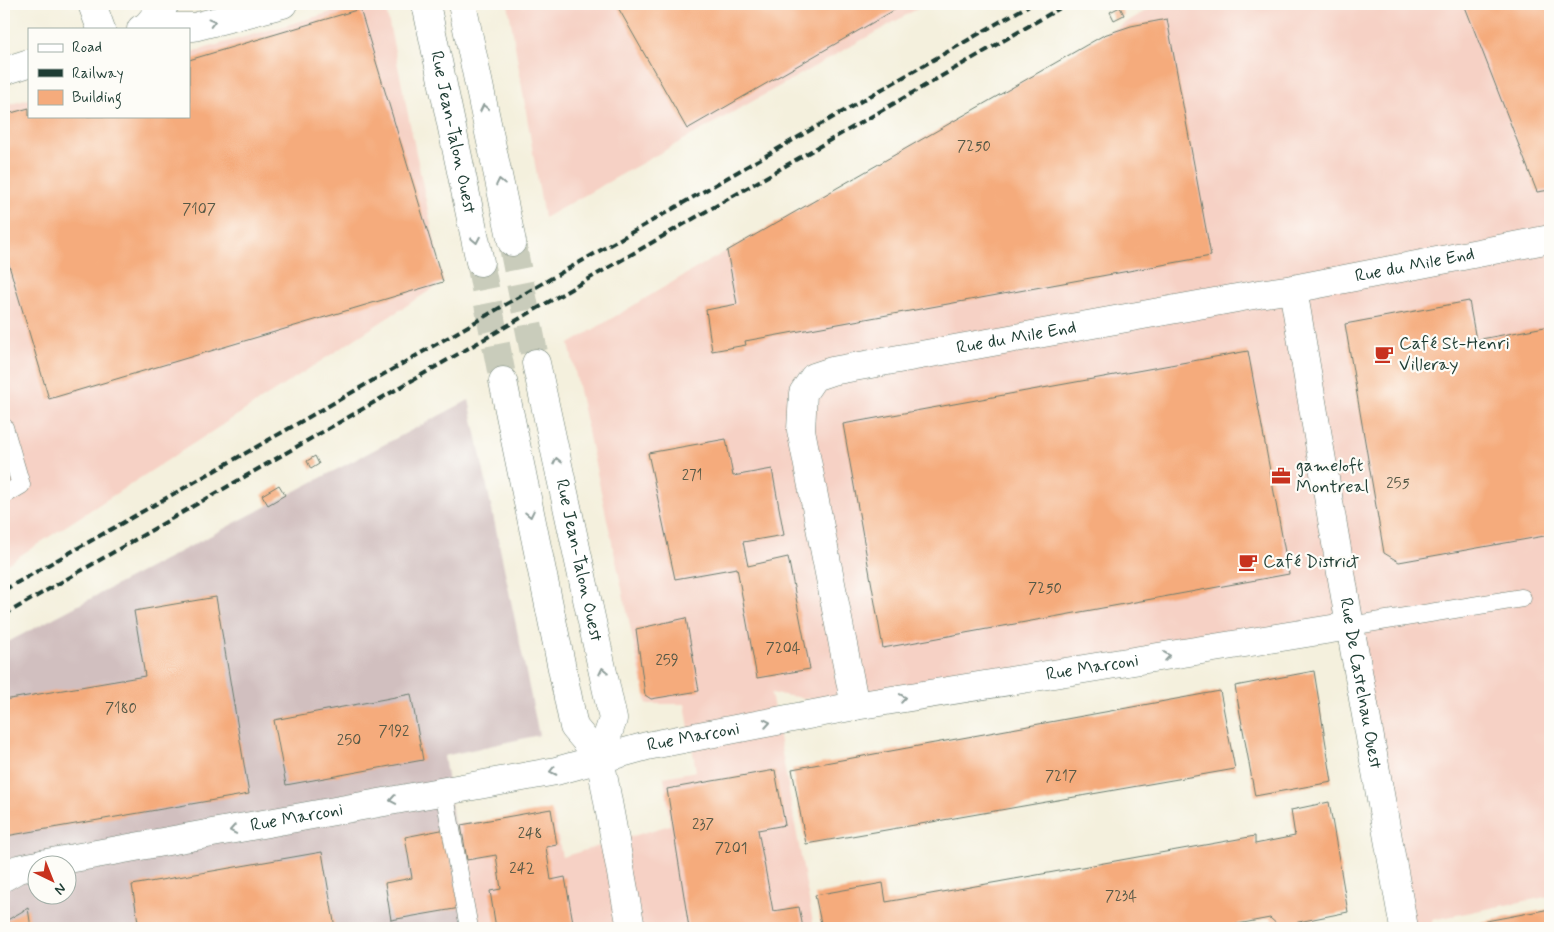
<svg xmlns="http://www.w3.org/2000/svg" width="1554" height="932" font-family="Mynerve,sans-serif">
	<rect width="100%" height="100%" fill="#fdfcf7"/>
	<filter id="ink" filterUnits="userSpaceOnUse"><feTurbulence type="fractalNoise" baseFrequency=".02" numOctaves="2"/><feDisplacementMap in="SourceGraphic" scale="10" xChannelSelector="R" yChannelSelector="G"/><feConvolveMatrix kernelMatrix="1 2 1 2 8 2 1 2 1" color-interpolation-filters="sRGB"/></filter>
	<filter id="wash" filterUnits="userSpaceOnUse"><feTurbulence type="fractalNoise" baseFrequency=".0096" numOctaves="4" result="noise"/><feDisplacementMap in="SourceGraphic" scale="20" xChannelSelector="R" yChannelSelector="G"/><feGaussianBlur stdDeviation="1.12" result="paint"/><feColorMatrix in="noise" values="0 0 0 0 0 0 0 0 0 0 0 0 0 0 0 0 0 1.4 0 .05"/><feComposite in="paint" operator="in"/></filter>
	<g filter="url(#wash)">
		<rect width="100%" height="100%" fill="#f4f0dd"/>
		<path fill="#f6d1c5" d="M360 4H385L443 282 4 566V106L29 99V116H189V53Z
			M508 4H926L544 218Z
			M1158 4H1550V896L1432 920 1433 928H1405L1350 626 855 706 771 693 814 928H476L454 825 553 812 562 857 670 825 664 777 696 771 685 704H647L569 344 681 277Z"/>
		<path fill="#d1bfbf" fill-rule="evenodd" d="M469 400 539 735 444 756 454 825 474 920 437 928H4V644ZM38 864H68V894H38Z"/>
		<g id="blocks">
			<path fill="#f5ab7c" d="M616 4H905L687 129Z
				M1464 4H1550V190L1537 192Z
				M1120 7 1124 15 1114 20 1110 12Z
				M360 9 443 282 49 399 5 252H4V115L29 108V116H189V60Z
				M1167 19 1211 256 745 341 746 345 712 351 706 310 737 304 727 251 1104 35 1131 26Z
				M1469 301 1476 340 1550 326V535L1399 562 1384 553 1345 324Z
				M1248 351 1289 574 883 648 843 424Z
				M726 439 733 476 772 469 784 535 743 542 748 566 788 557 810 669 757 678 737 568 675 579 648 453Z
				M315 456 319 464 311 469 307 461Z
				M279 485 285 495 268 505 262 495Z
				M216 597 249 794 6 836 4 823V700L145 676 134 611Z
				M686 618 699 691 651 699 645 695 636 629Z
				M1314 671 1332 782 1255 796 1235 686Z
				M1220 691 1235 769 806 844 792 769Z
				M411 694 423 760 286 785 274 720Z
				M775 770 785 825 758 830 773 911 799 907 803 928H689L667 789Z
				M1329 802 1348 912 1279 926 1270 918 1216 928H822L815 895 883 883 886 902 1255 836V844L1295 836 1291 810Z
				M551 809 557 845 546 847 551 880 565 877 574 928H496L490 891 501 889 496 855 467 860 461 825Z
				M446 829 460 908 391 920 385 883 412 878 405 837Z
				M322 852 335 928H139L132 885Z
				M28 908 31 928H4V922Z
				M1550 909V928H1482L1481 922Z"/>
		</g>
	</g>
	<g filter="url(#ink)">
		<use href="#blocks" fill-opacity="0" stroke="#6a7c6f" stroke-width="1"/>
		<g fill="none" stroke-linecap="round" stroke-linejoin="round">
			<path stroke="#c9ccbb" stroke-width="28" stroke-dasharray="28 14" stroke-linecap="butt" d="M512 242 536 363
				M480 262 503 381"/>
			<g stroke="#6a7c6f" stroke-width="19">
				<path id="lane" d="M4 427 21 485 4 495
					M1350 626 1522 598
					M444 791 469 928"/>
			</g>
			<g stroke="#6a7c6f" stroke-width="29">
				<g id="street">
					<path d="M92 4 101 29"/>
					<path d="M146 27 165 4"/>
					<path d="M141 29 146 27H194L283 4"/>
					<path d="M4 71 29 63"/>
					<path id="s1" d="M1293 289 1350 626 1404 928"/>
					<path id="s2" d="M855 706 801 430 803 393 814 377 832 371 1259 294 1293 289 1550 239"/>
					<path id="s3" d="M41 864 556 771 647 746 855 706 1350 626"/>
					<path d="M4 877 18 869 38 865"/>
				</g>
			</g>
			<g stroke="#6a7c6f" stroke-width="29">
				<g id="secondary">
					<path id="s4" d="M426 4 480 262"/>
					<path d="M462 4 512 242"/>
					<path id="s5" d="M536 363 613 719 600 758 631 928"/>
					<path d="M503 381 574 727 600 758"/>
				</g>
			</g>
			<use href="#lane" stroke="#fff" stroke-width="18"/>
			<use href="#street" stroke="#fff" stroke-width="28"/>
			<use href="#secondary" stroke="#fff" stroke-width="28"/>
			<path stroke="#1f3d34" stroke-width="4" stroke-dasharray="8 4" stroke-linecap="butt" d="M4 590 288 429 1031 4
				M4 615 1067 4"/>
		</g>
		<defs><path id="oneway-chevron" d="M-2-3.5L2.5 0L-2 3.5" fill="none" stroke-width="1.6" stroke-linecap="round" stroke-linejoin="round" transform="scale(1.25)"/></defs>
		<g stroke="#8f9e9a">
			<use href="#oneway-chevron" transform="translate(212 22) rotate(-15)"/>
			<use href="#oneway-chevron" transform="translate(484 108) rotate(-102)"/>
			<use href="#oneway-chevron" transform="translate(500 182) rotate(-102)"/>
			<use href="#oneway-chevron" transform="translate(476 240) rotate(79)"/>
			<use href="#oneway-chevron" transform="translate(557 461) rotate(-102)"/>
			<use href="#oneway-chevron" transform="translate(530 514) rotate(78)"/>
			<use href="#oneway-chevron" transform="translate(1167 656) rotate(-9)"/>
			<use href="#oneway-chevron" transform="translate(603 671) rotate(-102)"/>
			<use href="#oneway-chevron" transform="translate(903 698) rotate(-9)"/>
			<use href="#oneway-chevron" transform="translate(767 723) rotate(-10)"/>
			<use href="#oneway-chevron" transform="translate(553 771) rotate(168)"/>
			<use href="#oneway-chevron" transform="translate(393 800) rotate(170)"/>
			<use href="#oneway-chevron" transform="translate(233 830) rotate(170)"/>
		</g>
	</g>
	<defs>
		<g id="cafe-bare" transform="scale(1.5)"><path d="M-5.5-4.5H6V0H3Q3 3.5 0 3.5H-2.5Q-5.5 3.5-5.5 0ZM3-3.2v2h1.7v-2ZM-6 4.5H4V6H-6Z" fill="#c8321e" stroke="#fdfcf7" stroke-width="2.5" paint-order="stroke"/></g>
		<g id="office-bare" transform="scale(1.5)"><path d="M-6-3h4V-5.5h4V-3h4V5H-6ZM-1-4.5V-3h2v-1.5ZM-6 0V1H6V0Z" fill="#c8321e" stroke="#fdfcf7" stroke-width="2.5" paint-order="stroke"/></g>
	</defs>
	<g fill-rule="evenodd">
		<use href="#cafe-bare" x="1384" y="354"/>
		<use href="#office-bare" x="1281" y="476"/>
		<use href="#cafe-bare" x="1248" y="562"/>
	</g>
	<g text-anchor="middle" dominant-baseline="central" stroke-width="4.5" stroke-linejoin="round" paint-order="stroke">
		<g font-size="15" fill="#545846">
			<text x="974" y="147">7250</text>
			<text x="199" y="210">7107</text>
			<text x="692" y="476">271</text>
			<text x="1398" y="484">255</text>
			<text x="1045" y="589">7250</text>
			<text x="783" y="649">7204</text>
			<text x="667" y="661">259</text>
			<text x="121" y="709">7180</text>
			<text x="394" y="732">7192</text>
			<text x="349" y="741">250</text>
			<text x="1061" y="777">7217</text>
			<text x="703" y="825">237</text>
			<text x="530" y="834">248</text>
			<text x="731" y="849">7201</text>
			<text x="522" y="869">242</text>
			<text x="1121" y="897">7234</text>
		</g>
		<g font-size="18" fill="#1f3d34" stroke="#fdfcf7">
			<text stroke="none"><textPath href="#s4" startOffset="131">Rue Jean-Talon Ouest</textPath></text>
			<text stroke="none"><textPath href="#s2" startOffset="949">Rue du Mile End</textPath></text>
			<text stroke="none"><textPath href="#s2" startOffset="544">Rue du Mile End</textPath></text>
			<text stroke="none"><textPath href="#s5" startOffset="202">Rue Jean-Talon Ouest</textPath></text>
			<text stroke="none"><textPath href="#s3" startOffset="1070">Rue Marconi</textPath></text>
			<text stroke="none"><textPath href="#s1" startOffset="400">Rue De Castelnau Ouest</textPath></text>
			<text stroke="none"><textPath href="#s3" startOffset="665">Rue Marconi</textPath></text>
			<text stroke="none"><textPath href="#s3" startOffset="260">Rue Marconi</textPath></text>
		</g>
		<g font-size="18" fill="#1f3d34" stroke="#fdfcf7" text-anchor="start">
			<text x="1399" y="344">Café St-Henri<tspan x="1399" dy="21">Villeray</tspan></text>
			<text x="1296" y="466">gameloft<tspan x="1296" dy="21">Montreal</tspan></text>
			<text x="1263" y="562">Café District</text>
		</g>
	</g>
	<rect width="1554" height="932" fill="none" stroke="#fdfcf7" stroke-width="20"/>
	<rect x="28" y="28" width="162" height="90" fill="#fdfcf7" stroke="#a4b0a9"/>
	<rect x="38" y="44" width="25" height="8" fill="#ffffff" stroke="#a4b0a9"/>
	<text x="72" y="52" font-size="15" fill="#1f3d34">Road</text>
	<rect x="38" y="69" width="25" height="8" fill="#1f3d34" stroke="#a4b0a9"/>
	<text x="72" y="78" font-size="15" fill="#1f3d34">Railway</text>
	<rect x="38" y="90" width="25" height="15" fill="#f5ab7c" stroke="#a4b0a9"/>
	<text x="72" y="102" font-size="15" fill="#1f3d34">Building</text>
	<g transform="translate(52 880) rotate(137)"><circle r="24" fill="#fdfcf7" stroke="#a4b0a9"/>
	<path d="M0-4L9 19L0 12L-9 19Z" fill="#c8321e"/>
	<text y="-8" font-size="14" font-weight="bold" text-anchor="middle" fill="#1f3d34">N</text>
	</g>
</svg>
